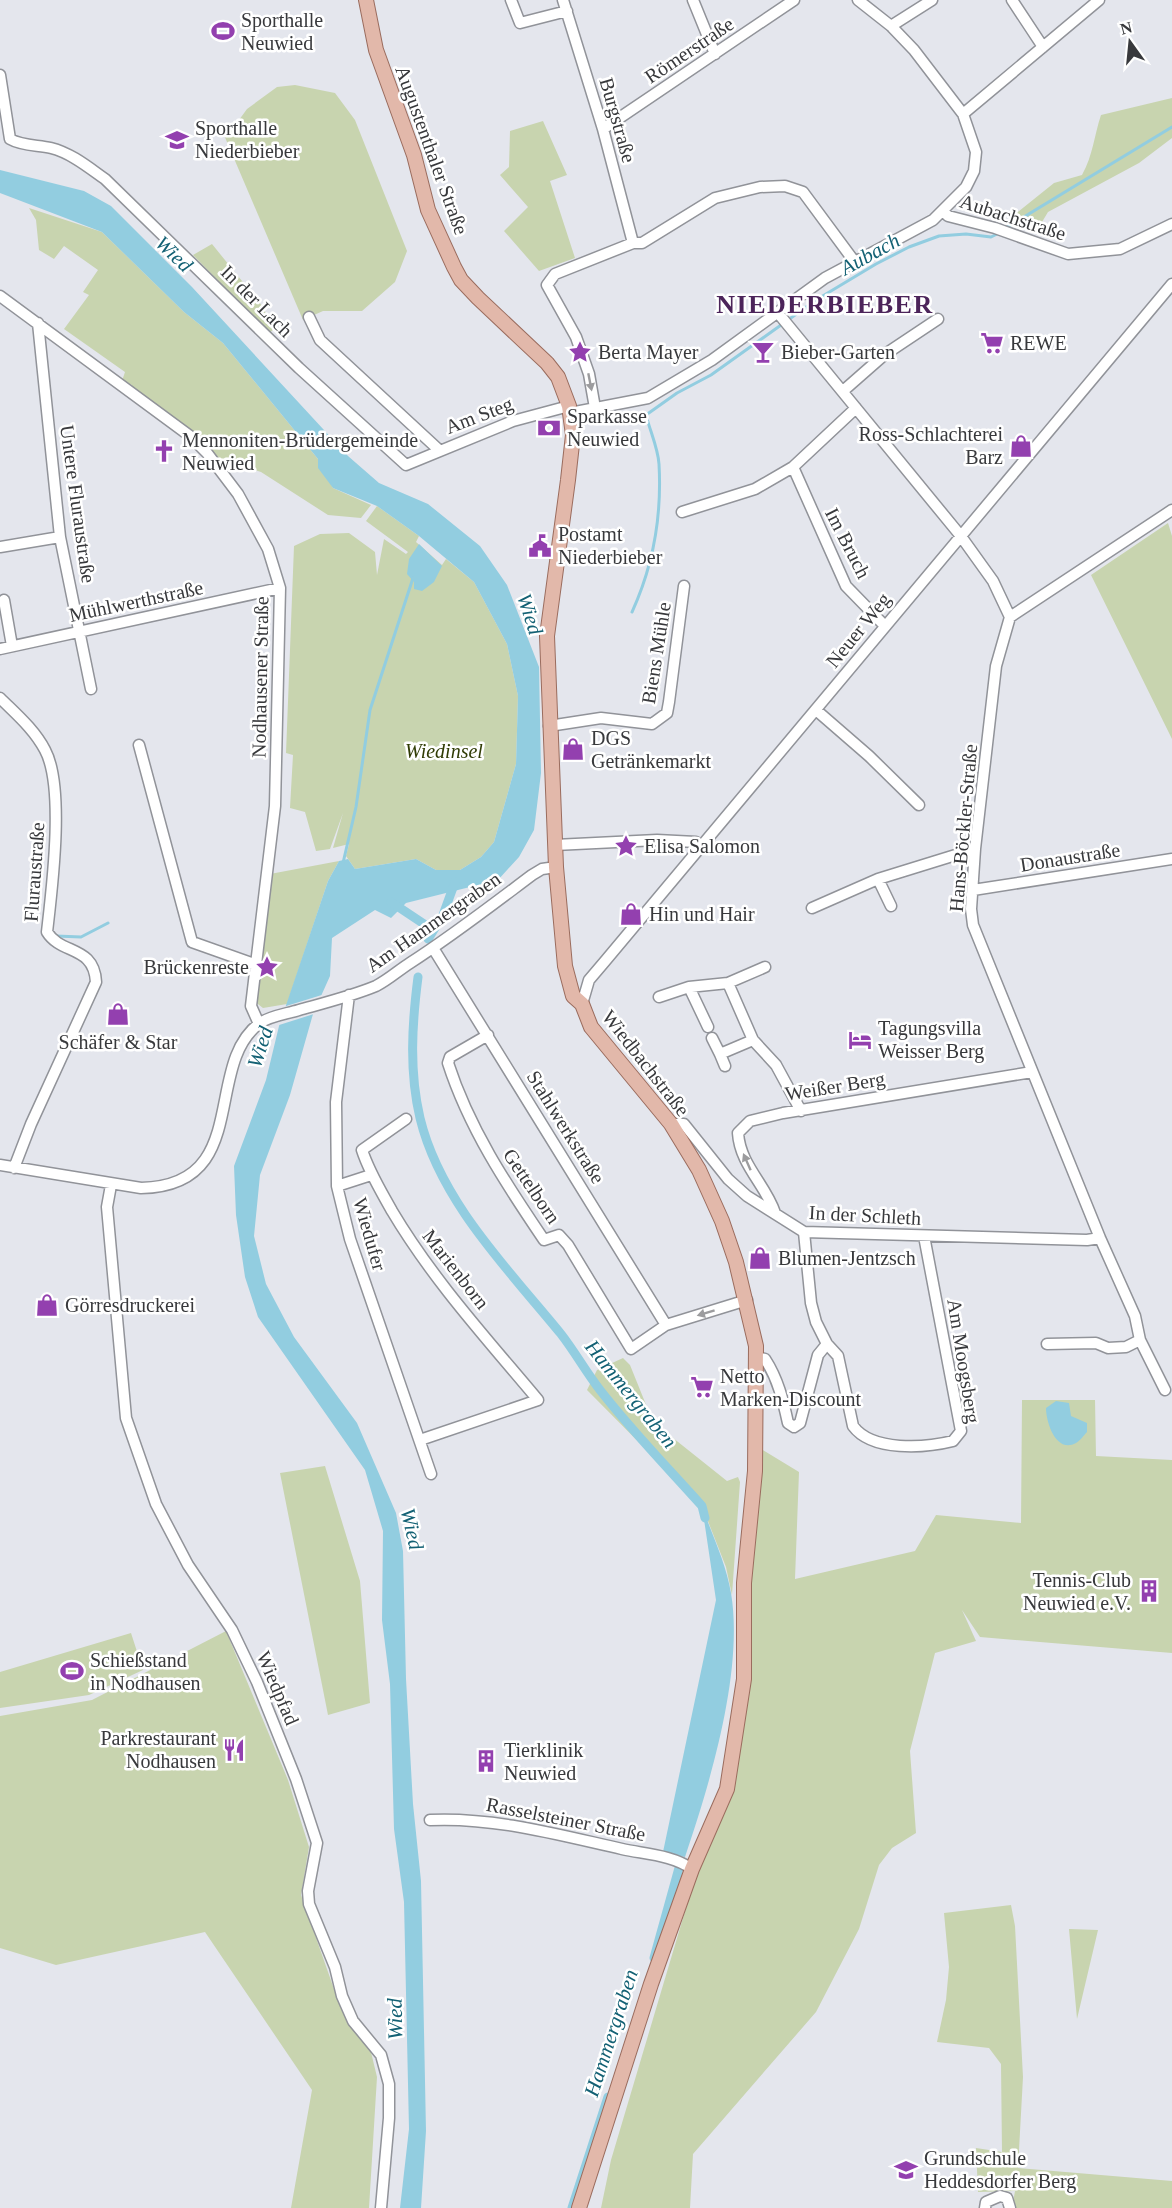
<svg xmlns="http://www.w3.org/2000/svg" width="1172" height="2208" font-family="'Times New Roman',serif">
	<rect width="100%" height="100%" fill="#e4e6ed"/>
	<path fill="#c8d4af" d="M295 85 335 93 355 120 407 251 395 282 362 311H323L303 320 221 128 239 120 247 109 277 87Z
		M1172 98V138L1139 163 1048 212 1039 227H1027L1008 220 1054 183 1082 175C1093 155 1094 136 1101 115Z
		M543 121 567 175 550 181 575 258 539 271 504 231 528 207 500 175 509 167 510 131Z
		M29 208 102 232 184 312 223 343 318 459 333 488 371 505 361 518 328 515 261 472 215 457 205 443 131 387 132 385 122 381 125 372 64 329 89 295 83 292 98 270 64 246 54 259 39 250 36 220Z
		M212 244 263 307 273 330 269 333 193 255Z
		M377 506 419 536 416 542 442 565 446 559 474 582 507 644 518 696 516 764 494 842 481 857 460 870H436L416 859 355 869 346 856 349 844 333 848 343 813 330 849 316 851 305 812 290 808 293 755 286 753 294 546 320 534 349 533 375 552 377 575 384 539 406 554 408 552 366 521Z
		M1168 523 1172 536V739L1091 575Z
		M339 861 328 881 287 1004 263 1008 254 1001 270 874Z
		M623 1358 630 1365 653 1422 727 1481 738 1477 740 1482 732 1595 726 1567 702 1506 587 1390 597 1370Z
		M1022 1400H1095L1096 1456 1172 1460V1653L980 1637 962 1610 976 1641 935 1653 910 1751 916 1833 892 1848 879 1865 859 1929 816 2012 693 2154 690 2208H601L611 2160 697 1871 733 1790 750 1679 751 1584 761 1449 799 1472 795 1579 915 1551 936 1515 1021 1523Z
		M325 1466 360 1581 370 1703 328 1715 280 1473Z
		M226 1631 288 1780 309 1847 301 1895 341 2009 370 2048 377 2077 369 2208H291L312 2090 205 1932 56 1965 0 1948V1716L92 1700Z
		M131 1633 143 1670 89 1695 0 1708V1672Z
		M1011 1905 1015 1926 1023 2077 1018 2168 1172 2181V2208H1012L1015 2191 978 2192 976 2148 1002 2152 1001 2064 989 2048 937 2042 946 2000 949 1967 944 1913Z
		M1069 1929 1098 1930 1077 2019Z"/>
	<path fill="#92cde0" d="M0 170 84 191 111 206 192 287 348 456 379 483 428 504 480 546 507 585 539 667 541 773 534 830 519 857 498 880 406 903 391 918 375 910 332 938 330 976 313 1014 290 1095 260 1175 254 1236 266 1284 294 1337 357 1423 396 1513 403 1551 406 1679 413 1804 421 1881 426 2131 421 2208H400L409 2129 404 1902 394 1829 390 1684 382 1620 383 1531 365 1470 258 1317 245 1277 236 1215 234 1166 266 1080 279 1026 328 881 339 861 348 859 355 869 416 859 436 870H460L481 857 494 842 516 764 518 696 507 644 474 582 419 536 377 506 333 488 318 468V459L223 343 184 312 102 232 0 193Z
		M419 544 442 566 434 582 422 591 414 589V582L407 574 409 559Z
		M1056 1401 1069 1403 1071 1416 1087 1423V1432C1084 1435 1080 1441 1076 1443 1056 1454 1046 1422 1046 1408Z
		M702 1506C712 1535 726 1563 731 1593 744 1671 710 1783 685 1857L663 1852 716 1600Z"/>
	<path fill="#e4e6ed" d="M325 994 317 1013 276 1026 283 1007Z"/>
	<g fill="none" stroke-linecap="round" stroke-linejoin="round">
		<path stroke="#92cde0" stroke-width="3" d="M1004 229 1172 127
			M632 612C654 564 662 517 659 464 658 448 650 431 646 415L677 393 711 375 816 300 876 264 909 247 939 236 966 234 991 237 999 233
			M343 863 356 807 370 710 413 578
			M56 936 81 937 108 923"/>
		<path stroke="#92cde0" stroke-width="9" d="M391 902 433 930
			M428 939 443 915 455 882
			M418 977C412 1024 409 1071 420 1118 440 1201 508 1269 561 1334 575 1352 586 1372 600 1390 631 1430 668 1468 702 1506L705 1518
			M654 1958 679 1868
			M572 2208 608 2097"/>
		<g stroke="#919399" stroke-width="13">
			<path id="minor" d="M511 0 520 23 567 11
				M563 0 603 129 633 243H642L715 198 760 187 785 186 803 192 854 261
				M693 0 715 54
				M1012 0 1043 47
				M891 26 932 0
				M0 75 10 139C22 146 38 145 51 148 71 153 88 167 105 179L299 368 406 465 513 421 569 406
				M963 114 1099 0
				M603 129 794 0
				M944 212 948 216 995 228 1068 254 1120 249 1172 224
				M0 296 190 436 207 453 238 494 268 549 280 588 275 806 251 1006 259 1024
				M778 313 960 535 993 581 1010 617 996 666 975 849 971 909 973 925 1100 1238 1135 1316 1140 1340 1165 1390
				M309 317 320 340 439 450
				M38 323 60 537 91 689
				M843 391 884 355 938 319
				M595 408 589 374 576 337 547 285 555 274 633 243
				M856 408 793 467 846 586 884 625
				M570 413 648 398 712 360 825 278 933 220 966 187 974 171 976 152 963 114 914 50 891 26 858 0
				M682 512 755 489 793 467
				M0 547 60 537
				M4 600 12 646
				M1010 617 1172 510
				M0 649 280 588
				M0 698C16 714 34 729 45 750 65 787 52 888 47 932 61 955 94 945 96 982L31 1124 14 1168
				M816 710 869 756 919 805
				M549 726 601 718 652 724 667 713 669 702 684 586
				M139 745 192 942 254 964
				M555 845 657 840 696 842 701 846
				M878 879 891 906
				M973 890 1172 859
				M812 908 878 879 975 849
				M433 948 666 1325
				M728 983 753 1040 776 1065 801 1111
				M689 987 708 1027
				M349 995 336 1102 337 1186 350 1239 431 1474
				M659 997 689 987 728 983 765 967
				M582 1004 589 980 606 960 1172 284
				M488 1035 450 1057 448 1063C469 1128 506 1184 544 1240L559 1235 568 1245 631 1349 666 1325 747 1300
				M712 1038 720 1054 753 1040
				M720 1054 725 1066
				M406 1119 362 1150C369 1172 381 1191 392 1211 433 1280 487 1339 538 1400L420 1440
				M671 1124H684L728 1179 747 1196 804 1232 1087 1240 1100 1238
				M0 1165 141 1188C253 1186 202 1065 260 1023 270 1016 286 1014 299 1010 324 1003 352 996 376 986 388 980 399 970 410 963 452 936 492 905 532 875L542 869 556 867
				M111 1185 107 1207 126 1418 156 1504 188 1565 232 1630 257 1682 296 1779 317 1843 308 1891 309 1904 335 1967 342 1996 353 2021 381 2055 389 2084V2118L381 2208
				M337 1186 371 1175
				M775 1213C766 1185 740 1165 738 1133L750 1121 783 1113 1032 1072
				M804 1232 811 1303 816 1322 827 1344 838 1356 853 1426C872 1452 925 1448 953 1441L961 1431 924 1236
				M1047 1344 1096 1343 1108 1348 1126 1347 1140 1340
				M756 1357 765 1359C778 1379 783 1400 788 1423L794 1427 800 1423 818 1355 827 1344
				M430 1820C495 1817 559 1835 622 1849 644 1854 673 1855 692 1869
				M985 2208 986 2202 1000 2196 1007 2198 1010 2208"/>
		</g>
		<g stroke="#9a6c5e" stroke-width="16">
			<path id="major" d="M366 0 376 50 414 155 428 210 454 267 461 280 478 298 547 363 558 377 569 406 573 435 568 480 547 636 556 867 565 966 573 996 582 1004 591 1027 671 1124 699 1170 722 1221 736 1262 756 1346 755 1471 744 1583V1679L727 1789 692 1869 651 1984 579 2208"/>
		</g>
		<use href="#minor" stroke="#fff" stroke-width="10"/>
		<use href="#major" stroke="#e2b8aa" stroke-width="14"/>
	</g>
	<defs><path id="oneway-solid" d="M-6-.8H1V-3.2L6.5 0L1 3.2V.8H-6Z" transform="scale(1.5)"/></defs>
	<g fill="#9c9c9e">
		<use href="#oneway-solid" transform="translate(590 382) rotate(79)"/>
		<use href="#oneway-solid" transform="translate(747 1162) rotate(-114)"/>
		<use href="#oneway-solid" transform="translate(706 1313) rotate(163)"/>
	</g>
	<defs>
		<g id="stadium-bare" transform="scale(1.8)"><path d="M0-5a6.5 5 0 1 0 0 10a6.5 5 0 1 0 0-10ZM-3.5-1.8h7v3.6h-7Z" fill="#9340af" stroke="#fff" stroke-width="2.5" paint-order="stroke"/></g>
		<g id="school-bare" transform="scale(1.8)"><path d="M0-5L7-2L0 1L-7-2ZM-4 1L0 2.5L4 1V4Q0 6-4 4Z" fill="#9340af" stroke="#fff" stroke-width="2.5" paint-order="stroke"/></g>
		<g id="supermarket-bare" transform="scale(1.8)"><path d="M-6-5.5h2.5l.6 2H6L4.5 2H-2.5L-4.4-4H-6ZM-1.5 3.2a1.3 1.3 0 1 0 .1 0ZM3 3.2a1.3 1.3 0 1 0 .1 0Z" fill="#9340af" stroke="#fff" stroke-width="2.5" paint-order="stroke"/></g>
		<g id="sight-bare" transform="scale(1.8)"><path d="M0-6L1.8-2.2L6-1.7L2.9 1.2L3.7 5.4L0 3.3L-3.7 5.4L-2.9 1.2L-6-1.7L-1.8-2.2Z" fill="#9340af" stroke="#fff" stroke-width="2.5" paint-order="stroke"/></g>
		<g id="bar-bare" transform="scale(1.8)"><path d="M-6-5H6L.8 .8V4.5H3.5V6h-7V4.5H-.8V.8Z" fill="#9340af" stroke="#fff" stroke-width="2.5" paint-order="stroke"/></g>
		<g id="bank-bare" transform="scale(1.8)"><path d="M-6-4H6V4H-6ZM0-2.3a2.3 2.3 0 1 0 0 4.6a2.3 2.3 0 1 0 0-4.6Z" fill="#9340af" stroke="#fff" stroke-width="2.5" paint-order="stroke"/></g>
		<g id="shop-bare" transform="scale(1.8)"><path d="M-5-2.5h2.3a2.7 3.5 0 0 1 5.4 0H5L5.5 6h-11ZM-1.5-2.5h3a1.5 2.3 0 0 0-3 0Z" fill="#9340af" stroke="#fff" stroke-width="2.5" paint-order="stroke"/></g>
		<g id="church-bare" transform="scale(1.8)"><path d="M-1.2-6h2.4v3.5h3.3v2.4h-3.3V6h-2.4V-.1h-3.3v-2.4h3.3Z" fill="#9340af" stroke="#fff" stroke-width="2.5" paint-order="stroke"/></g>
		<g id="civic-bare" transform="scale(1.8)"><path d="M-.6-6.5H3V-4.5H.6V-3L4-1V1h2V6H-6V1h2V-1L-.6-3ZM-1.2 2.5V6h2.4V2.5Z" fill="#9340af" stroke="#fff" stroke-width="2.5" paint-order="stroke"/></g>
		<g id="hotel-bare" transform="scale(1.8)"><path d="M-6-4.5h1.5V1H6V5H4.5V3h-9V5H-6ZM-4 0a1.8 1.8 0 1 1 3.6 0ZM.5 0V-2.5h3Q6-2.5 6 0Z" fill="#9340af" stroke="#fff" stroke-width="2.5" paint-order="stroke"/></g>
		<g id="building-bare" transform="scale(1.8)"><path d="M-4-6H4V6H1V3H-1V6H-4ZM-2.5-4.3h1.7v1.8h-1.7ZM.8-4.3h1.7v1.8H.8ZM-2.5-1h1.7V.8h-1.7ZM.8-1h1.7V.8H.8Z" fill="#9340af" stroke="#fff" stroke-width="2.5" paint-order="stroke"/></g>
		<g id="restaurant-bare" transform="scale(1.8)"><path d="M-5-6h1v4h1v-4h1v4h1v-4h1v5L-1.5 .5V6h-2V.5L-5-1ZM5-6V6H3V1.5H1.5Q1.5-4 5-6Z" fill="#9340af" stroke="#fff" stroke-width="2.5" paint-order="stroke"/></g>
	</defs>
	<g fill-rule="evenodd">
		<use href="#stadium-bare" x="223" y="31"/>
		<use href="#school-bare" x="177" y="140"/>
		<use href="#supermarket-bare" x="992" y="343"/>
		<use href="#sight-bare" x="580" y="352"/>
		<use href="#bar-bare" x="763" y="352"/>
		<use href="#bank-bare" x="549" y="428"/>
		<use href="#shop-bare" x="1021" y="446"/>
		<use href="#church-bare" x="164" y="451"/>
		<use href="#civic-bare" x="540" y="546"/>
		<use href="#shop-bare" x="573" y="749"/>
		<use href="#sight-bare" x="626" y="846"/>
		<use href="#shop-bare" x="631" y="914"/>
		<use href="#sight-bare" x="267" y="967"/>
		<use href="#shop-bare" x="118" y="1014"/>
		<use href="#hotel-bare" x="860" y="1040"/>
		<use href="#shop-bare" x="760" y="1258"/>
		<use href="#shop-bare" x="47" y="1305"/>
		<use href="#supermarket-bare" x="702" y="1387"/>
		<use href="#building-bare" x="1149" y="1591"/>
		<use href="#stadium-bare" x="72" y="1671"/>
		<use href="#restaurant-bare" x="234" y="1750"/>
		<use href="#building-bare" x="486" y="1761"/>
		<use href="#school-bare" x="906" y="2170"/>
	</g>
	<g text-anchor="middle" dominant-baseline="central" stroke-width="5" stroke-linejoin="round" paint-order="stroke">
		<g font-size="20" fill="#38393c" stroke="#fff" text-anchor="start">
			<text x="241" y="20">Sporthalle<tspan x="241" dy="23">Neuwied</tspan></text>
			<text x="195" y="128">Sporthalle<tspan x="195" dy="23">Niederbieber</tspan></text>
			<text x="1010" y="343">REWE</text>
			<text x="598" y="352">Berta Mayer</text>
			<text x="781" y="352">Bieber-Garten</text>
			<text x="567" y="416">Sparkasse<tspan x="567" dy="23">Neuwied</tspan></text>
			<text x="1003" y="434" text-anchor="end">Ross-Schlachterei<tspan x="1003" dy="23">Barz</tspan></text>
			<text x="182" y="440">Mennoniten-Brüdergemeinde<tspan x="182" dy="23">Neuwied</tspan></text>
			<text x="558" y="534">Postamt<tspan x="558" dy="23">Niederbieber</tspan></text>
			<text x="591" y="738">DGS<tspan x="591" dy="23">Getränkemarkt</tspan></text>
			<text x="644" y="846">Elisa Salomon</text>
			<text x="649" y="914">Hin und Hair</text>
			<text x="249" y="967" text-anchor="end">Brückenreste</text>
			<text x="878" y="1028">Tagungsvilla<tspan x="878" dy="23">Weisser Berg</tspan></text>
			<text x="118" y="1042" text-anchor="middle">Schäfer &amp; Star</text>
			<text x="778" y="1258">Blumen-Jentzsch</text>
			<text x="65" y="1305">Görresdruckerei</text>
			<text x="720" y="1376">Netto<tspan x="720" dy="23">Marken-Discount</tspan></text>
			<text x="1131" y="1580" text-anchor="end">Tennis-Club<tspan x="1131" dy="23">Neuwied e.V.</tspan></text>
			<text x="90" y="1660">Schießstand<tspan x="90" dy="23">in Nodhausen</tspan></text>
			<text x="216" y="1738" text-anchor="end">Parkrestaurant<tspan x="216" dy="23">Nodhausen</tspan></text>
			<text x="504" y="1750">Tierklinik<tspan x="504" dy="23">Neuwied</tspan></text>
			<text x="924" y="2158">Grundschule<tspan x="924" dy="23">Heddesdorfer Berg</tspan></text>
		</g>
		<g font-size="20" fill="#38393c" stroke="#fff">
			<text transform="translate(689 50) rotate(-34)">Römerstraße</text>
			<text transform="translate(618 120) rotate(74)">Burgstraße</text>
			<text transform="translate(432 150) rotate(70)">Augustenthaler Straße</text>
			<text transform="translate(1013 217) rotate(18)">Aubachstraße</text>
			<text transform="translate(257 301) rotate(45)">In der Lach</text>
			<text transform="translate(479 415) rotate(-21)">Am Steg</text>
			<text transform="translate(78 504) rotate(82)">Untere Fluraustraße</text>
			<text transform="translate(848 543) rotate(63)">Im Bruch</text>
			<text transform="translate(136 601) rotate(-12)">Mühlwerthstraße</text>
			<text transform="translate(858 630) rotate(-51)">Neuer Weg</text>
			<text transform="translate(656 653) rotate(-81)">Biens Mühle</text>
			<text transform="translate(260 677) rotate(-89)">Nodhausener Straße</text>
			<text transform="translate(963 828) rotate(-85)">Hans-Böckler-Straße</text>
			<text transform="translate(1070 857) rotate(-9)">Donaustraße</text>
			<text transform="translate(34 872) rotate(-86)">Fluraustraße</text>
			<text transform="translate(433 922) rotate(-35)">Am Hammergraben</text>
			<text transform="translate(646 1063) rotate(52)">Wiedbachstraße</text>
			<text transform="translate(835 1086) rotate(-9)">Weißer Berg</text>
			<text transform="translate(566 1127) rotate(58)">Stahlwerkstraße</text>
			<text transform="translate(532 1186) rotate(56)">Gettelborn</text>
			<text transform="translate(865 1215) rotate(3)">In der Schleth</text>
			<text transform="translate(370 1234) rotate(74)">Wiedufer</text>
			<text transform="translate(456 1269) rotate(52)">Marienborn</text>
			<text transform="translate(964 1361) rotate(81)">Am Moogsberg</text>
			<text transform="translate(278 1688) rotate(67)">Wiedpfad</text>
			<text transform="translate(566 1819) rotate(11)">Rasselsteiner Straße</text>
		</g>
		<g font-size="20" font-style="italic" fill="#303c05" stroke="#fff">
			<text x="444" y="751">Wiedinsel</text>
		</g>
		<g font-size="21" font-style="italic" fill="#136174" stroke="#fff">
			<text transform="translate(174 254) rotate(44)">Wied</text>
			<text transform="translate(870 254) rotate(-29)">Aubach</text>
			<text transform="translate(530 614) rotate(72)">Wied</text>
			<text transform="translate(260 1047) rotate(-72)">Wied</text>
			<text transform="translate(631 1394) rotate(51)">Hammergraben</text>
			<text transform="translate(412 1529) rotate(77)">Wied</text>
			<text transform="translate(395 2019) rotate(-91)">Wied</text>
			<text transform="translate(611 2033) rotate(-72)">Hammergraben</text>
		</g>
		<g font-size="26" font-weight="bold" letter-spacing="1.5" fill="#4c245a" stroke="#fff">
			<text x="825" y="304">NIEDERBIEBER</text>
		</g>
	</g>
	<g transform="translate(1130 42) rotate(345)" stroke="#ffffff" stroke-width="4.5" paint-order="stroke">
	<path d="M0-4.5L10 22L0 15L-10 22Z" fill="#38393c"/>
	<text y="-9" font-size="16" font-weight="bold" text-anchor="middle" fill="#38393c">N</text>
	</g>
</svg>
